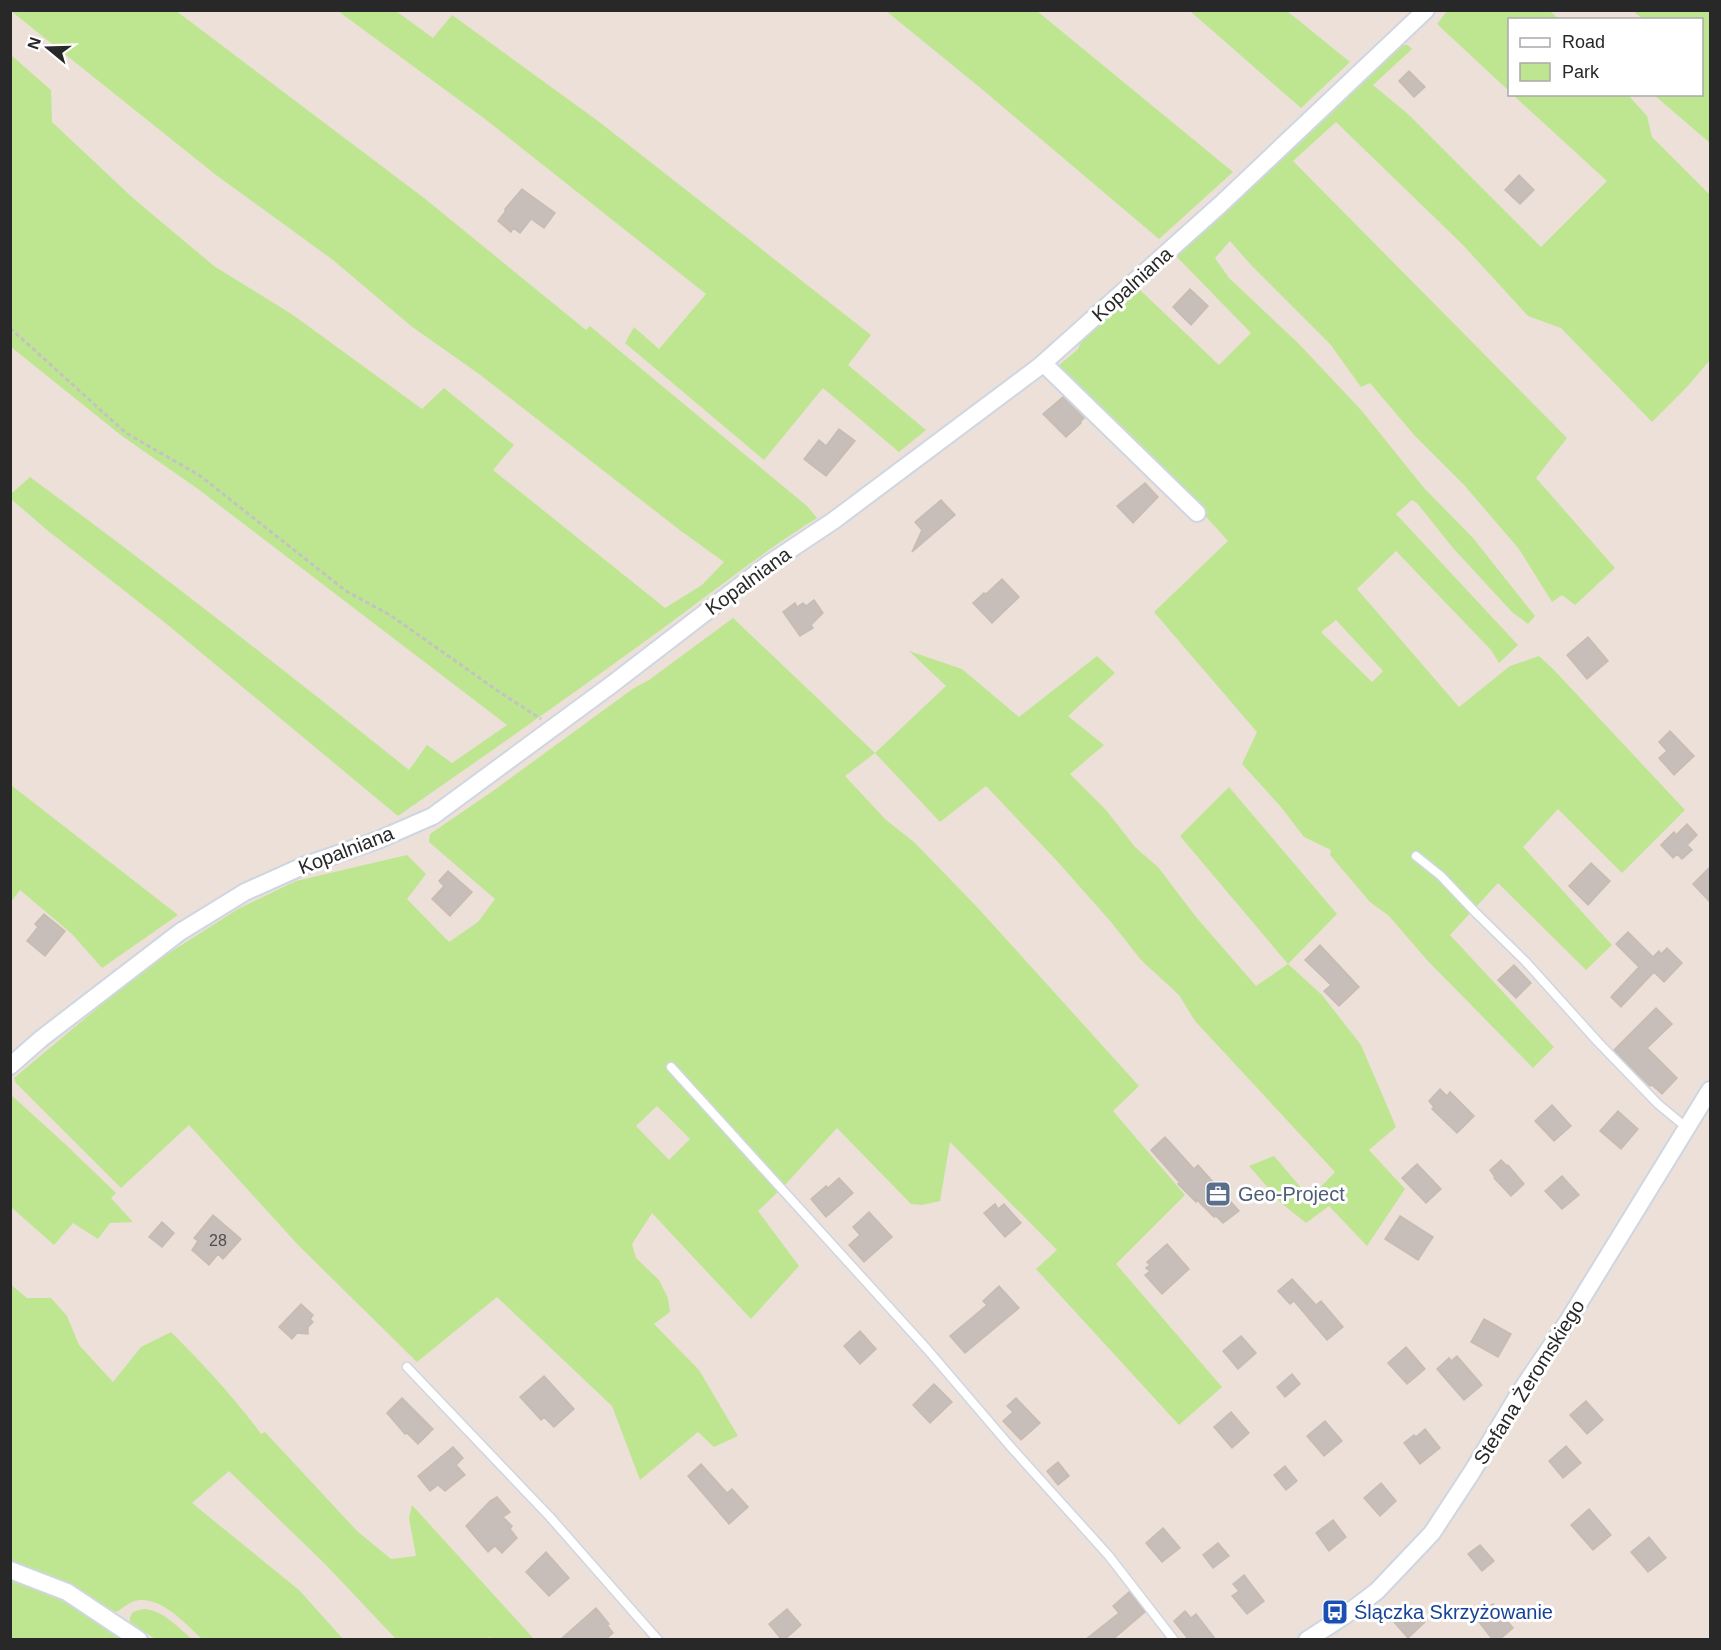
<svg xmlns="http://www.w3.org/2000/svg" width="1721" height="1650" font-family="Arial,sans-serif">
	<rect width="100%" height="100%" fill="#ece0d9"/>
	<path fill="#bee691" fill-rule="evenodd" d="M175 10 424 198 586 330 590 326 603 337 807 506 817 518C759 554 706 597 651 637 567 698 483 757 398 816L163 621 47 530 11 499V494L30 477C159 572 284 670 409 770L427 745 452 763 507 725 198 489 122 436 11 347V55L51 90 52 122 134 199 214 266 293 315 422 409 444 388 514 445 493 470 665 608 702 585 724 562 681 531 479 374 411 326 333 260 216 175 11 11Z
		M338 11H396L433 38 452 15 598 121 871 335 848 365 926 430 899 452 823 388 764 460 625 343 634 327 659 349 706 294 485 119Z
		M886 11H1037L1233 172 1159 239 983 90Z
		M1190 11H1287L1350 62 1301 108Z
		M1447 11H1550L1559 19 1510 20 1509 91 1437 24Z
		M1633 11H1710V143L1654 95 1702 94V20L1643 19Z
		M1403 45H1408L1412 49 1373 85 1408 114 1541 247 1607 181 1513 95H1628L1647 116 1652 137 1710 195V360L1686 388 1652 422 1561 328 1528 316 1462 244 1336 122 1293 161 1567 438 1536 478 1615 568 1575 605 1562 595 1552 602 1519 549 1465 486 1415 436 1370 383 1361 387 1330 344 1251 265 1230 241 1215 258 1229 278 1299 344 1362 411 1424 488 1473 538 1535 616 1528 624 1512 612 1453 548 1417 503 1412 500 1396 514 1518 645 1499 663 1491 650 1396 551 1357 589 1459 707 1510 666 1539 656 1553 669 1685 810 1622 873 1558 809 1523 847 1612 945 1586 970 1498 883 1450 935 1554 1047 1533 1068 1427 960 1389 916 1370 902 1330 855 1331 850 1304 837 1281 807 1242 764 1257 732 1154 612 1228 541 1174 481 1058 366 1078 349 1080 344 1093 329 1140 290 1219 365 1251 333 1177 257 1180 253 1299 144ZM1336 620 1383 671 1372 682 1321 632Z
		M733 618 875 753 946 686 909 651 962 669 1019 717 1097 656 1115 673 1068 716 1104 745 1070 774 1106 810 1135 847 1158 867 1196 917 1256 986 1288 964 1180 836 1229 787 1337 914 1288 964 1322 995 1361 1045 1396 1127 1369 1150 1405 1189 1367 1246 1329 1206 1306 1223 1281 1203 1249 1166 1274 1156 1310 1198 1335 1172 1195 1021 1179 995 1141 960 1111 922 1057 861 986 786 940 822 875 753 845 776 886 820 914 842 977 907 1139 1086 1113 1111 1185 1195 1116 1264 1222 1387 1179 1425 1036 1269 1057 1250 950 1142 940 1201 922 1205 911 1204 837 1128 784 1186 758 1211 799 1266 751 1319 652 1213 632 1244 636 1258 659 1280 668 1298 670 1312 654 1324 699 1370 738 1436 714 1447 698 1432 640 1480 612 1406 497 1297 417 1362 299 1246 189 1125 121 1188 16 1083 14 1078 144 969 238 909 296 881 407 855 426 874 407 899 449 942 478 922 495 899 429 842 430 834 490 793 634 688 649 680ZM657 1106 690 1139 669 1160 636 1126Z
		M11 785 178 915 102 968 72 934 20 890 11 902Z
		M10 1094 64 1143 116 1193 111 1198 133 1222 110 1223 98 1239 73 1223 54 1245 11 1207Z
		M10 1284 27 1298H51L67 1316 79 1345 113 1382 141 1347 171 1332C203 1364 234 1397 261 1434L265 1432 357 1531 391 1559 416 1556 409 1518 412 1505 534 1639H493L490 1637 486 1640 396 1639 325 1564 229 1471 192 1503 299 1590 343 1639H202C185 1624 158 1592 132 1602 127 1604 122 1609 116 1612L56 1580 11 1562Z
		M10 1580 61 1600 94 1618 125 1639H11Z
		M143 1609C164 1610 177 1627 192 1639H155L130 1622V1617L133 1612Z"/>
	<path fill="#c7bdb9" stroke="#c7bcb2" stroke-width="1.5" d="M1409 71 1425 87 1414 97 1399 81Z
		M1519 175 1534 190 1520 204 1505 190Z
		M522 189 555 213 544 228 531 219 520 233 513 228 511 232 498 221 505 212V209Z
		M1190 289 1208 306 1191 325 1173 307Z
		M1063 397 1084 418 1080 422 1081 423 1066 437 1043 414Z
		M839 429 855 441 826 476 804 459 819 440 826 446Z
		M1145 483 1158 497 1133 523 1117 506Z
		M941 500 955 515 912 552 922 530 915 522Z
		M1002 579 1019 597 992 623 973 603 984 593 986 594Z
		M814 600 823 613 811 625 813 628 800 636 783 612 795 603 797 607 803 603 806 606Z
		M1588 637 1608 661 1587 679 1567 655Z
		M1670 731 1694 756 1674 775 1659 758 1667 751 1659 742Z
		M1687 824 1697 835 1687 845 1692 850 1682 859 1677 854 1673 858 1661 845 1674 832 1676 835Z
		M1591 863 1610 881 1588 905 1569 886Z
		M1710 867V902L1693 884Z
		M448 871 472 892 450 916 432 899 444 886 439 881Z
		M44 914 65 931 45 956 27 941 38 927 35 924Z
		M1628 932 1653 957 1659 951 1661 954 1667 948 1682 963 1664 982 1654 972 1621 1007 1611 997 1639 967 1616 944Z
		M1320 945 1359 987 1339 1006 1324 991 1331 985 1305 960Z
		M1514 965 1531 983 1516 998 1498 980Z
		M1656 1008 1672 1024 1647 1048 1677 1078 1662 1094 1652 1085 1650 1086 1614 1050Z
		M1440 1089 1447 1096 1450 1092 1474 1116 1457 1133 1432 1109 1434 1107 1429 1101Z
		M1552 1105 1571 1126 1554 1141 1535 1121Z
		M1618 1111 1638 1129 1621 1149 1600 1131Z
		M1165 1137 1194 1169 1198 1165 1239 1211 1223 1223 1216 1216 1214 1217 1197 1200 1196 1202 1178 1184 1180 1183 1151 1150Z
		M1501 1160 1507 1166 1508 1165 1524 1184 1511 1196 1494 1178 1495 1177 1490 1170Z
		M1417 1164 1441 1189 1426 1203 1402 1178Z
		M1562 1176 1579 1195 1562 1209 1545 1191Z
		M839 1178 853 1193 826 1217 811 1199 826 1186 828 1188Z
		M995 1204 998 1209 1004 1204 1021 1223 1005 1237 984 1213Z
		M869 1212 892 1237 864 1262 849 1245 860 1235 853 1227Z
		M213 1215 241 1239 223 1259 218 1254 209 1265 192 1250 198 1241 194 1238Z
		M1400 1216 1433 1237 1418 1260 1385 1239Z
		M162 1222 174 1233 162 1247 149 1237Z
		M1167 1244 1189 1269 1162 1294 1145 1275 1150 1271 1146 1268 1150 1265 1147 1262Z
		M1292 1279 1316 1305 1321 1301 1343 1327 1327 1340 1294 1301 1290 1304 1278 1291Z
		M999 1286 1019 1308 965 1353 950 1336 987 1305 983 1301Z
		M301 1304 313 1315 310 1319 313 1322 308 1327V1334L297 1333 292 1339 279 1327Z
		M1484 1319 1511 1334 1498 1357 1471 1342Z
		M860 1331 876 1349 860 1364 844 1346Z
		M1241 1336 1256 1353 1238 1369 1223 1351Z
		M1406 1347 1425 1369 1407 1384 1388 1363Z
		M1457 1356 1482 1385 1464 1400 1437 1369 1449 1358 1451 1361Z
		M1292 1374 1300 1384 1285 1397 1277 1387Z
		M544 1376 574 1409 554 1427 544 1417 541 1420 520 1397Z
		M934 1384 952 1402 930 1423 913 1405Z
		M402 1398 433 1429 418 1444 407 1433 405 1434 387 1413Z
		M1016 1398 1040 1423 1021 1440 1003 1421 1013 1412 1007 1406Z
		M1586 1401 1603 1420 1587 1434 1570 1415Z
		M1231 1412 1249 1433 1232 1448 1214 1427Z
		M1325 1421 1342 1441 1324 1456 1307 1436Z
		M1425 1429 1440 1448 1420 1464 1404 1443 1414 1435 1416 1437Z
		M1566 1446 1581 1463 1563 1478 1549 1461Z
		M453 1447 463 1458 456 1465 465 1475 445 1491 438 1485 430 1491 418 1476Z
		M1058 1462 1069 1476 1058 1485 1047 1471Z
		M701 1464 727 1493 732 1489 748 1507 729 1524 688 1476Z
		M1285 1466 1297 1481 1286 1490 1274 1475Z
		M1381 1483 1396 1501 1380 1516 1364 1498Z
		M497 1497 510 1512 503 1517 512 1526 510 1529 517 1538 502 1553 495 1546 488 1552 466 1526 490 1501Z
		M1589 1509 1611 1535 1593 1550 1571 1525Z
		M1333 1520 1346 1537 1329 1551 1316 1533Z
		M1163 1528 1180 1548 1162 1562 1146 1543Z
		M1649 1537 1666 1558 1648 1572 1631 1552Z
		M1218 1543 1229 1556 1213 1568 1203 1555Z
		M1480 1545 1494 1561 1482 1571 1468 1554Z
		M546 1552 569 1578 549 1596 526 1572Z
		M1244 1575 1264 1601 1247 1614 1232 1596 1239 1591 1233 1584Z
		M1129 1592 1145 1612 1112 1640H1085L1119 1613 1113 1606Z
		M1493 1604 1513 1628 1499 1640H1493L1479 1622 1487 1616 1483 1611Z
		M1411 1606 1425 1622 1408 1638 1394 1622Z
		M596 1608 609 1624 607 1625 613 1633 605 1640H560Z
		M787 1609 801 1625 784 1640H782L769 1624Z
		M1185 1611 1191 1618 1196 1614 1216 1640H1189L1174 1621Z"/>
	<g fill="none" stroke-linecap="round" stroke-linejoin="round">
		<g stroke="#ced6e2" stroke-width="11">
			<path id="lane" d="M1416 856 1441 876 1476 913 1525 961 1598 1042 1658 1104 1687 1128
				M671 1067 927 1349 1010 1446 1109 1556 1174 1640
				M407 1367 550 1517 658 1640"/>
		</g>
		<g stroke="#ced6e2" stroke-width="20">
			<path id="street" d="M1043 363 1197 513
				M10 1066 42 1038 180 932 245 892 303 866 378 840 433 816 611 685 767 565 833 521 1040 366 1221 204 1426 10
				M10 1570 67 1592 139 1640
				M1307 1640 1344 1616 1377 1591 1432 1533 1472 1472 1520 1392 1568 1321 1710 1090"/>
		</g>
		<path stroke="#c3c3c3" stroke-width="3" stroke-dasharray="4.5 3" stroke-linecap="butt" d="M10 328 126 433 199 475 346 591 390 615 498 691 541 719"/>
		<use href="#lane" stroke="#fff" stroke-width="8"/>
		<use href="#street" stroke="#fff" stroke-width="16"/>
	</g>
	<defs>
		<g id="office-square" transform="scale(1.35)"><rect x="-9" y="-9" width="18" height="18" rx="4" fill="#5c6f8a" stroke="#fff"/><path d="M-6-3h4V-5.5h4V-3h4V5H-6ZM-1-4.5V-3h2v-1.5ZM-6 0V1H6V0Z" fill="#fff"/></g>
		<g id="bus-square" transform="scale(1.35)"><rect x="-9" y="-9" width="18" height="18" rx="4" fill="#1a4fb4" stroke="#fff"/><path d="M-5-6H5V4H4V6H2V4H-2V6H-4V4H-5ZM-3.5-4V0h7V-4ZM-3.5 1.2v1.5H-2V1.2ZM2 1.2v1.5H3.5V1.2Z" fill="#fff"/></g>
	</defs>
	<g fill-rule="evenodd">
		<use href="#office-square" x="1218" y="1194"/>
		<use href="#bus-square" x="1335" y="1612"/>
	</g>
	<g text-anchor="middle" dominant-baseline="central" stroke-width="6" stroke-linejoin="round" paint-order="stroke">
		<g font-size="16" fill="#504d4c">
			<text x="218" y="1240">28</text>
		</g>
		<g font-size="20" fill="#282828" stroke="#fff">
			<text transform="translate(1132 284) rotate(-42)">Kopalniana</text>
			<text transform="translate(748 581) rotate(-36)">Kopalniana</text>
			<text transform="translate(346 850) rotate(-21)">Kopalniana</text>
			<text transform="translate(1529 1382) rotate(-58)">Stefana Żeromskiego</text>
		</g>
		<g font-size="20" fill="#4e5e75" stroke="#fff" text-anchor="start">
			<text x="1238" y="1194">Geo-Project</text>
		</g>
		<g font-size="20" fill="#164399" stroke="#fff" text-anchor="start">
			<text x="1354" y="1612">Ślączka Skrzyżowanie</text>
		</g>
	</g>
	<rect width="1721" height="1650" fill="none" stroke="#282828" stroke-width="24"/>
	<rect x="1508" y="18" width="195" height="78" fill="#ffffff" stroke="#a9a9a9" stroke-width="1.5"/>
	<rect x="1520" y="38" width="30" height="9" fill="#ffffff" stroke="#a9a9a9" stroke-width="1.5"/>
	<text x="1562" y="48" font-size="18" fill="#282828">Road</text>
	<rect x="1520" y="63" width="30" height="18" fill="#bee691" stroke="#a9a9a9" stroke-width="1.5"/>
	<text x="1562" y="78" font-size="18" fill="#282828">Park</text>
	<g transform="translate(48 48) rotate(289)" stroke="#ffffff" stroke-width="4.5" paint-order="stroke">
	<path d="M0-4.5L10 22L0 15L-10 22Z" fill="#282828"/>
	<text y="-9" font-size="16" font-weight="bold" text-anchor="middle" fill="#282828">N</text>
	</g>
</svg>
